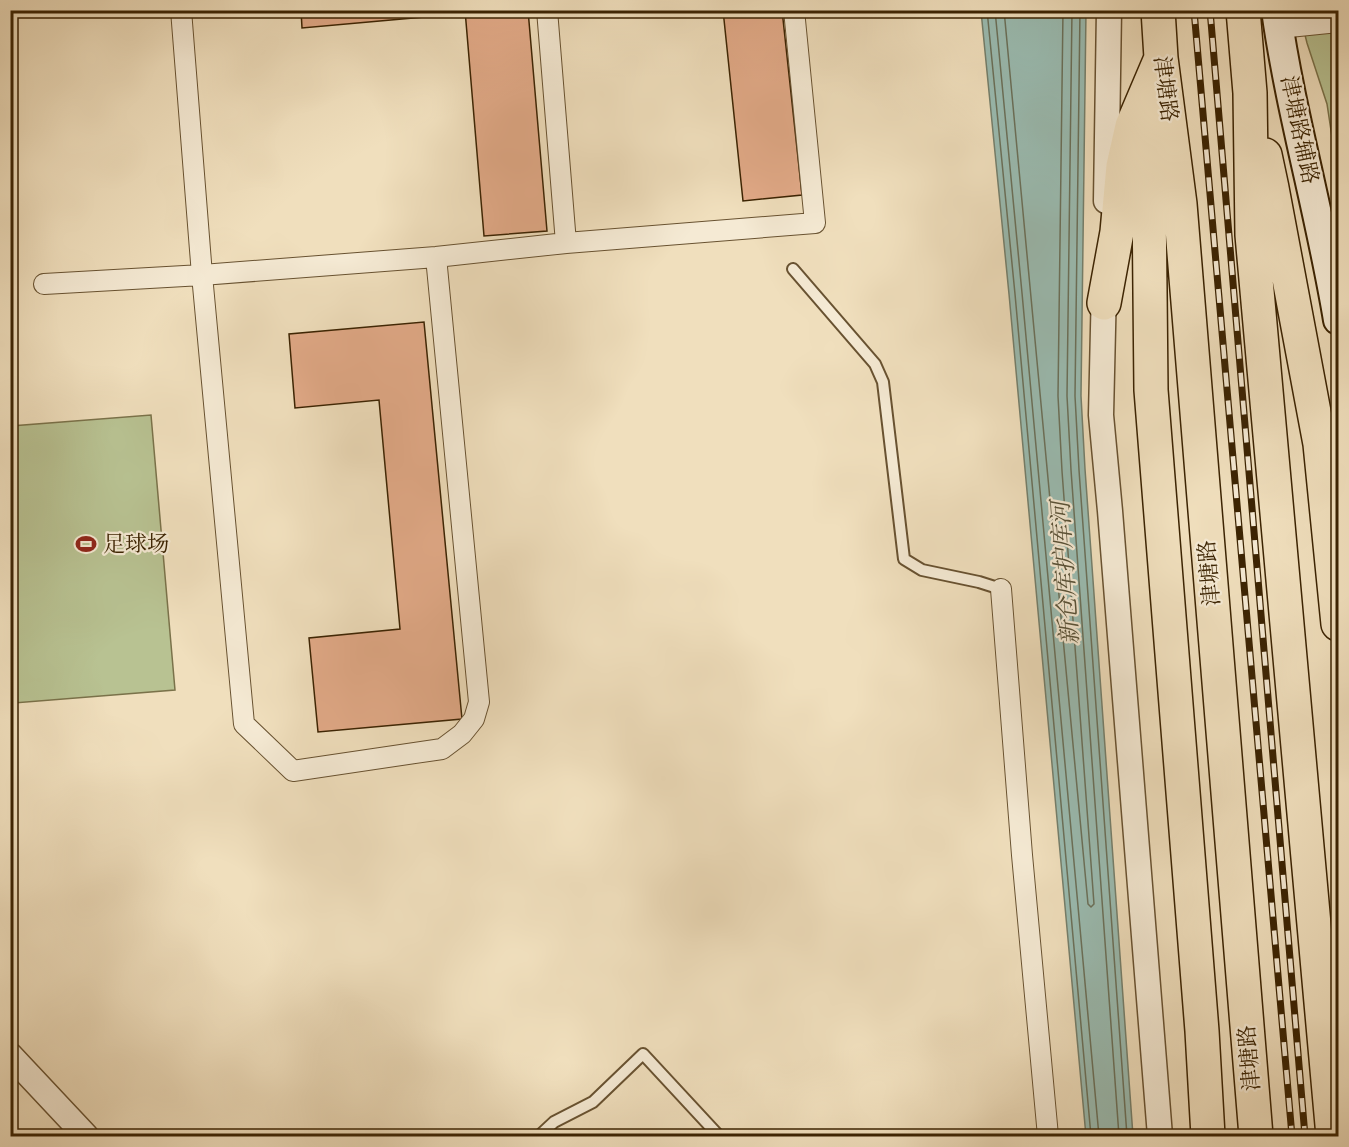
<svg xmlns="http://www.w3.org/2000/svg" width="1349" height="1147" font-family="'Libre Bodoni','Noto Serif SC',serif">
	<rect width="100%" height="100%" fill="#f0dfbd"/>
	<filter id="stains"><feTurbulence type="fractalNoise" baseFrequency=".00333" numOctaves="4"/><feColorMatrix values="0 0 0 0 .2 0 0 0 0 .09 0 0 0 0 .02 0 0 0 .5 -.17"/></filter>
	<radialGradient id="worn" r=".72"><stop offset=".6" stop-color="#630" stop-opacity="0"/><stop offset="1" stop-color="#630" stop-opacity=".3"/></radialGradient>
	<path fill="#b8c292" stroke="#7a724a" stroke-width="1.5" d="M1299 11H1338V177L1327 104 1307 43Z
		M151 415 175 690 14 703 10 662 11 426Z"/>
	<path fill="#9abcb2" stroke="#747f6c" stroke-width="1.5" d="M981 11H1086L1081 396 1085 469 1133 1136H1086L1009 294Z"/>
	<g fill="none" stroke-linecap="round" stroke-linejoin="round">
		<path stroke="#6a705a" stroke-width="1.5" d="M987 10 1015 294 1091 1136
			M995 10 1022 293 1099 1136
			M1004 10 1088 904 1091 907 1094 904 1062 471 1058 396 1063 10
			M1072 10 1067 396 1071 470 1119 1136
			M1080 10 1075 396 1079 470 1127 1136"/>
	</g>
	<path fill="#e2aa88" stroke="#3b2302" stroke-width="1.5" d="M301 10H424V17L302 28Z
		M465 10H528L547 231 484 236Z
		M723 10H782L802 195 743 201Z
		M424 322 462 719 318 732 309 638 400 629 379 400 295 408 289 334Z"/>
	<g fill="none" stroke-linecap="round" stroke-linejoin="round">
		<g stroke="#685231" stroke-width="14">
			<path id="service" d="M793 269 875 364 883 382 904 559 922 570 979 582 1001 589
				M539 1136 554 1122 593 1102 643 1054 719 1136"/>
		</g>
		<g stroke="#685231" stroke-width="22">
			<path id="minor" d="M181 10 202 275 244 724 293 771 442 749 462 734 474 719 479 702 436 257
				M547 10 566 243
				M1279 28 1338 22
				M44 284 202 275 436 257 566 243 815 223 794 10
				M1001 589 1022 855 1048 1136"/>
		</g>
		<g stroke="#685231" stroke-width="27">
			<path id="tertiary" d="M1106 201 1109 10
				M1104 286 1101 415 1110 511 1160 1136
				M10 1055 86 1136"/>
		</g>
		<g stroke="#3b2302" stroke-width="32">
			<path id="secondary" d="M1276 10C1291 115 1321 216 1338 320"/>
		</g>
		<g stroke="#3b2302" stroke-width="36">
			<path id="trunk" d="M1158 10 1161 58 1180 204 1256 1136
				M1243 10 1250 93 1252 235 1333 1136
				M1156 123 1149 195 1151 390 1202 1031 1208 1136
				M1265 155 1272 188 1320 444 1338 624
				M1104 303 1117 232 1123 166 1132 126 1161 58"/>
		</g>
		<use href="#service" stroke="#f5ead4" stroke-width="10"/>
		<use href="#minor" stroke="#f5ead4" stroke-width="20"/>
		<use href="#tertiary" stroke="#f5ead4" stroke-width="24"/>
		<use href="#secondary" stroke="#f5ead4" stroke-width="28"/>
		<use href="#trunk" stroke="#f0dfbd" stroke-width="33"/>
		<g stroke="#3b2302" stroke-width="7">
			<path id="rail" d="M1194 10 1292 1136
				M1210 10 1305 1136"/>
		</g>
		<use href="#rail" stroke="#f5ead4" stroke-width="4.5" stroke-dasharray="14" stroke-linecap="butt"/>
	</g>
	<defs>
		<g id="stadium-bare" transform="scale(1.62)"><path d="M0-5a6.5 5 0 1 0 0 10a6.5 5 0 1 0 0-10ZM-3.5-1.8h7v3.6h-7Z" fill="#8f2418" stroke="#f5ead4" stroke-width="2.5" paint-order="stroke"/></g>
	</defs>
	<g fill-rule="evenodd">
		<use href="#stadium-bare" x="86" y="544"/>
	</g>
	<g text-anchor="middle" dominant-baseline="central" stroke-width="4.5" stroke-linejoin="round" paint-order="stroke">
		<g font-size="22" fill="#3b2302" stroke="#f5ead4">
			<text transform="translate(1165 89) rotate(83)">津塘路</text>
			<text transform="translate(1299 130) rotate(78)">津塘路辅路</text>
			<text transform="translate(1210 573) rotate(-95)">津塘路</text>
			<text transform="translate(1250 1058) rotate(-95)">津塘路</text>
		</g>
		<g font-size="22" fill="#3b2302" stroke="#f5ead4" text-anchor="start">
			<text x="103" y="544">足球场</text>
		</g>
		<g font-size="24" font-style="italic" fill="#585137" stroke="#f5ead4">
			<text transform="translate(1066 573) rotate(-94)">新仓库护库河</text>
		</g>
	</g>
	<rect width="1349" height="1147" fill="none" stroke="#f0dfbd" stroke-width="36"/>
	<rect x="12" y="12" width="1325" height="1123" fill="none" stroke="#3b2302" stroke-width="3"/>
	<rect x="18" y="18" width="1313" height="1111" fill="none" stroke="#3b2302" stroke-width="1.5"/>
	<rect width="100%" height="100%" filter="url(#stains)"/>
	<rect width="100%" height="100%" fill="url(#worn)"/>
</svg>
